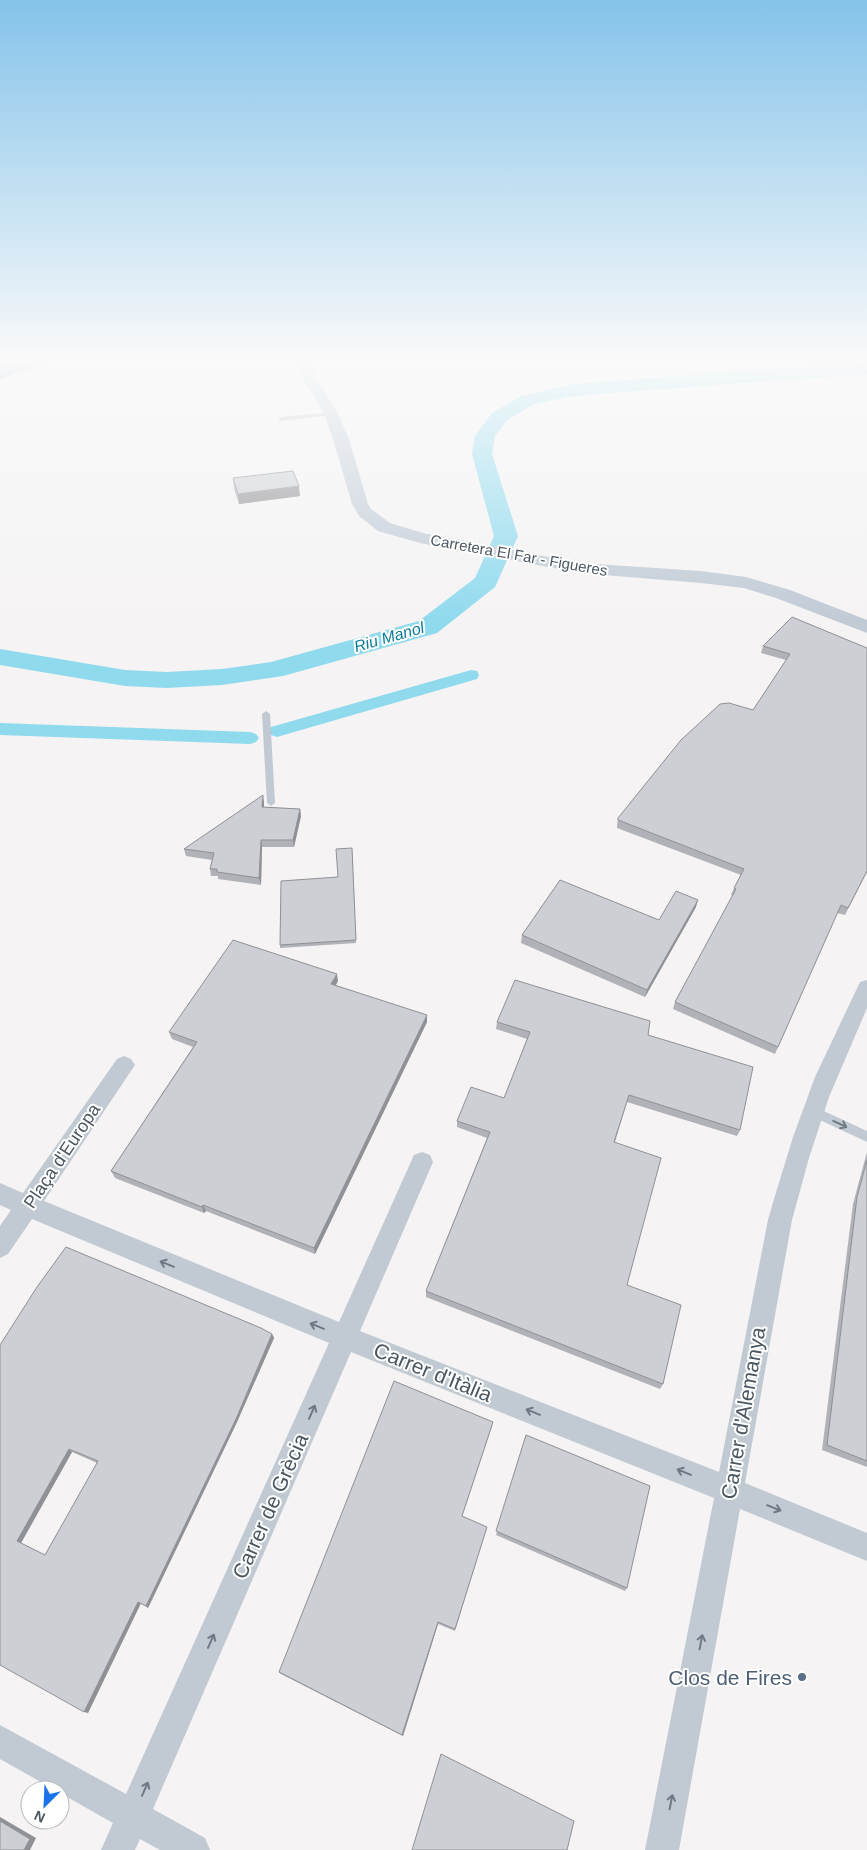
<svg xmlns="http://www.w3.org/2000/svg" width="867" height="1850" font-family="Helvetica,sans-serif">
	<rect width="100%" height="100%" fill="#f5f3f3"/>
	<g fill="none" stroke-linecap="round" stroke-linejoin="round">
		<path fill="#90daee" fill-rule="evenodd" d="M471 670 477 671 479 675 477 679 277 737 271 735 268 731 271 727Z
			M0 723 250 732 256 734 259 738 256 742 250 744 0 735Z"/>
		<path fill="#90daee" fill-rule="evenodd" d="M867 365V375L766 381 574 396 534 404 506 421 495 436 492 454 518 536 495 587 437 633 283 676 222 685 167 688 125 686 0 665V649L125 670 167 672 222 669 271 662 419 621 475 578 494 536 472 454 475 436 492 413 521 396 574 384 766 369Z"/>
		<g stroke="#7690ad" stroke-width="2">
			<path id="highway" d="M23 361H42L40 364 0 378V369Z"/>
		</g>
		<path fill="#c1cad2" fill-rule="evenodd" d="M331 412 334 414 333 415 281 421 278 419 281 417Z
			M266 711 270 714 275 803 271 806 267 803 262 714Z
			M813 1106 867 1131V1142L809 1115 807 1111 809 1107Z"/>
		<path fill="#c1cad2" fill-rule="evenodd" d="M867 980V1008L829 1097 809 1158 792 1220 745 1483 867 1533V1561L740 1509 679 1850H645L714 1498 351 1352 153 1809 205 1838 210 1850H160L140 1839 135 1850H101L113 1823 60 1793V1790H55L0 1759V1725L126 1794 329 1343 32 1219 8 1254 0 1258V1226L11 1210 0 1205V1183L23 1193 117 1059 124 1056 131 1059 135 1065 44 1201 339 1322 414 1155 422 1152 430 1155 433 1162 360 1331 719 1472 768 1220 774 1199 793 1137 815 1077 860 982Z"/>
		<path fill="#c1cbd6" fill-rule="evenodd" d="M293 361H307L338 414 349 439 368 504 371 509 390 523 423 533 580 563 701 571 746 577 790 590 867 620V633L776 598 744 588 701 583 580 573 420 543 378 531 359 516 352 504 333 439 324 414Z"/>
		<use href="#highway" fill="#8ba5c1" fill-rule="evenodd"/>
	</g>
	<path fill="#b0b2b7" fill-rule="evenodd" d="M233 478 300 496 239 504 234 489Z
		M792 617 867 872 845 915 837 913 775 1054 673 1009 675 1002 733 896 731 895 734 888 741 875 617 828V826L618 818 753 710 786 660 761 653 763 646Z
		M264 802V807L300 809 301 816 294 847H262L261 885 218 879V876H211L210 869 212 860 186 856 184 849Z
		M352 848 356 943 280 948V945L338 877Z
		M696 907 645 997 521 943 522 935 659 920Z
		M338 981 336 985 427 1022 315 1254 206 1211 204 1213 115 1178 111 1171 193 1047 172 1039 169 1032Z
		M497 1022 648 1035 740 1130 737 1136 627 1102 615 1142 627 1285 663 1384 660 1389 426 1297V1291L487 1138 457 1127V1121L504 1098 527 1039 496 1029Z
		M867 1152V1467L822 1450 853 1204Z
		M272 1334 274 1338 237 1422 148 1608 141 1603 88 1713 0 1665V1345ZM72 1452 97 1463 45 1555 21 1543Z
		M493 1422 492 1426 462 1516 486 1530 455 1631 438 1624 403 1736 281 1674 279 1672Z
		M526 1435 627 1588 625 1591 496 1535Z"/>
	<path fill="#909195" d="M299 486 300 496 239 504 238 494Z
		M263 795 264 802V814L262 807Z
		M300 809 301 816 294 847 293 840Z
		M261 840 262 847 261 885 259 878Z
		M698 900 696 907 645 997 647 990Z
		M337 974 338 981 332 991 331 984Z
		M427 1015V1022L315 1254 314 1248Z
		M203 1205 206 1211 204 1213 202 1207Z
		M272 1334 274 1338 237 1422 148 1608 146 1606Z
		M69 1449 72 1452 21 1543 17 1541Z
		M138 1602 141 1603 88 1713 84 1712Z
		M438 1622V1624L403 1736 402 1735Z
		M0 1817 36 1838 30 1850H24L0 1821Z"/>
	<path fill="#cdcfd5" stroke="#909195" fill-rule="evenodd" d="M293 471 299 486 238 494 233 478Z
		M792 617 867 648V871L848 908 841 905 778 1047 675 1002 736 889 734 888 744 869 618 820V818L681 740 720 704 729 703 753 710 790 654 763 646Z
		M263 795 262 807 300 809 293 840H261L259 878 217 872V869H210L214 853 184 849Z
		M352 848 356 940 280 945 281 881 338 877 336 849Z
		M560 880 659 920 676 891 698 900 647 990 522 935Z
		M233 940 337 974 331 984 427 1015 314 1248 203 1205 202 1207 111 1171 197 1042 169 1032Z
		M515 980 650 1021 648 1035 753 1067 740 1130 629 1095 614 1142 661 1158 627 1285 681 1305 663 1384 426 1291 490 1132 457 1121 471 1087 504 1098 530 1032 497 1022Z
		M867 1160V1461L827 1445 857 1197Z
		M66 1247 261 1328 272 1334 236 1419 146 1606 138 1602 84 1712 0 1665V1345L37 1287ZM69 1449 98 1461 45 1555 17 1541Z
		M394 1381 493 1422 462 1516 487 1527 455 1629 438 1622 402 1735 279 1672Z
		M526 1435 650 1486 627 1588 496 1531Z
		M441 1754 574 1821 567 1850H412Z
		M0 1821 30 1839 24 1850H0Z"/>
	<defs><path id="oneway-shaft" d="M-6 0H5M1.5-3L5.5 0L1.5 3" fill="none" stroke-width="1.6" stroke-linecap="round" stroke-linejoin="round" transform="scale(1.25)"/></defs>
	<g stroke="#6e7983">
		<use href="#oneway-shaft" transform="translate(840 1124) rotate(25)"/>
		<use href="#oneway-shaft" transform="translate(167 1264) rotate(-158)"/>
		<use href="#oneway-shaft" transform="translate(317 1326) rotate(-158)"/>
		<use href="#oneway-shaft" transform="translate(312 1412) rotate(-66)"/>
		<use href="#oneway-shaft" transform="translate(533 1412) rotate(-158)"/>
		<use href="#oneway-shaft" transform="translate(684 1472) rotate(-158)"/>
		<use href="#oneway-shaft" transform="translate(774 1508) rotate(22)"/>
		<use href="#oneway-shaft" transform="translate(211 1641) rotate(-66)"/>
		<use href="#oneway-shaft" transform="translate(701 1642) rotate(-79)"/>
		<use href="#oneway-shaft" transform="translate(145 1789) rotate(-66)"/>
		<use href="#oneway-shaft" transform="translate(671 1802) rotate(-79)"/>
	</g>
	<linearGradient id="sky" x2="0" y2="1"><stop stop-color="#85c3ea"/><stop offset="0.58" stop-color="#fafafa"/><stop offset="1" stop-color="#fafafa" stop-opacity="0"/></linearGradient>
	<rect width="867" height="620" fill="url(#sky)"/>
	<circle fill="#5c6f8a" stroke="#fff" stroke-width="2" cx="802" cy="1677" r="5"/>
	<g text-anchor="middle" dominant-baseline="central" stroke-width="4" stroke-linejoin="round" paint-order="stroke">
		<g font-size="15" fill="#4a5661" stroke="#fff">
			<text transform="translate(519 555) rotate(10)">Carretera El Far - Figueres</text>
		</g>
		<g font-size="16" font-style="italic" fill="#0c7c9b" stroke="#fff">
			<text transform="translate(389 637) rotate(-16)">Riu Manol</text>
		</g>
		<g font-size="18" fill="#4a5661" stroke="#fff">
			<text transform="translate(62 1156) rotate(-56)">Plaça d'Europa</text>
		</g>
		<g font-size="21" fill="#4a5661" stroke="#fff">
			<text transform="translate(433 1372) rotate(22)">Carrer d'Itàlia</text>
			<text transform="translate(743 1413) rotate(-80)">Carrer d'Alemanya</text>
			<text transform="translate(270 1506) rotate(-66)">Carrer de Grècia</text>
		</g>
		<g font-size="21" fill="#4e5e75" stroke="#fff" text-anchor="end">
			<text x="792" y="1677">Clos de Fires</text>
		</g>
	</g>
	<g transform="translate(45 1805) rotate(204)"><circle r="24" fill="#ffffff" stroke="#b7bbc0"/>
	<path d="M0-4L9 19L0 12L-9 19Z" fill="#1a73e8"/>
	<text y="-8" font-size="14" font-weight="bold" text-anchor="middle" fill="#4a5661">N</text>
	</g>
</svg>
